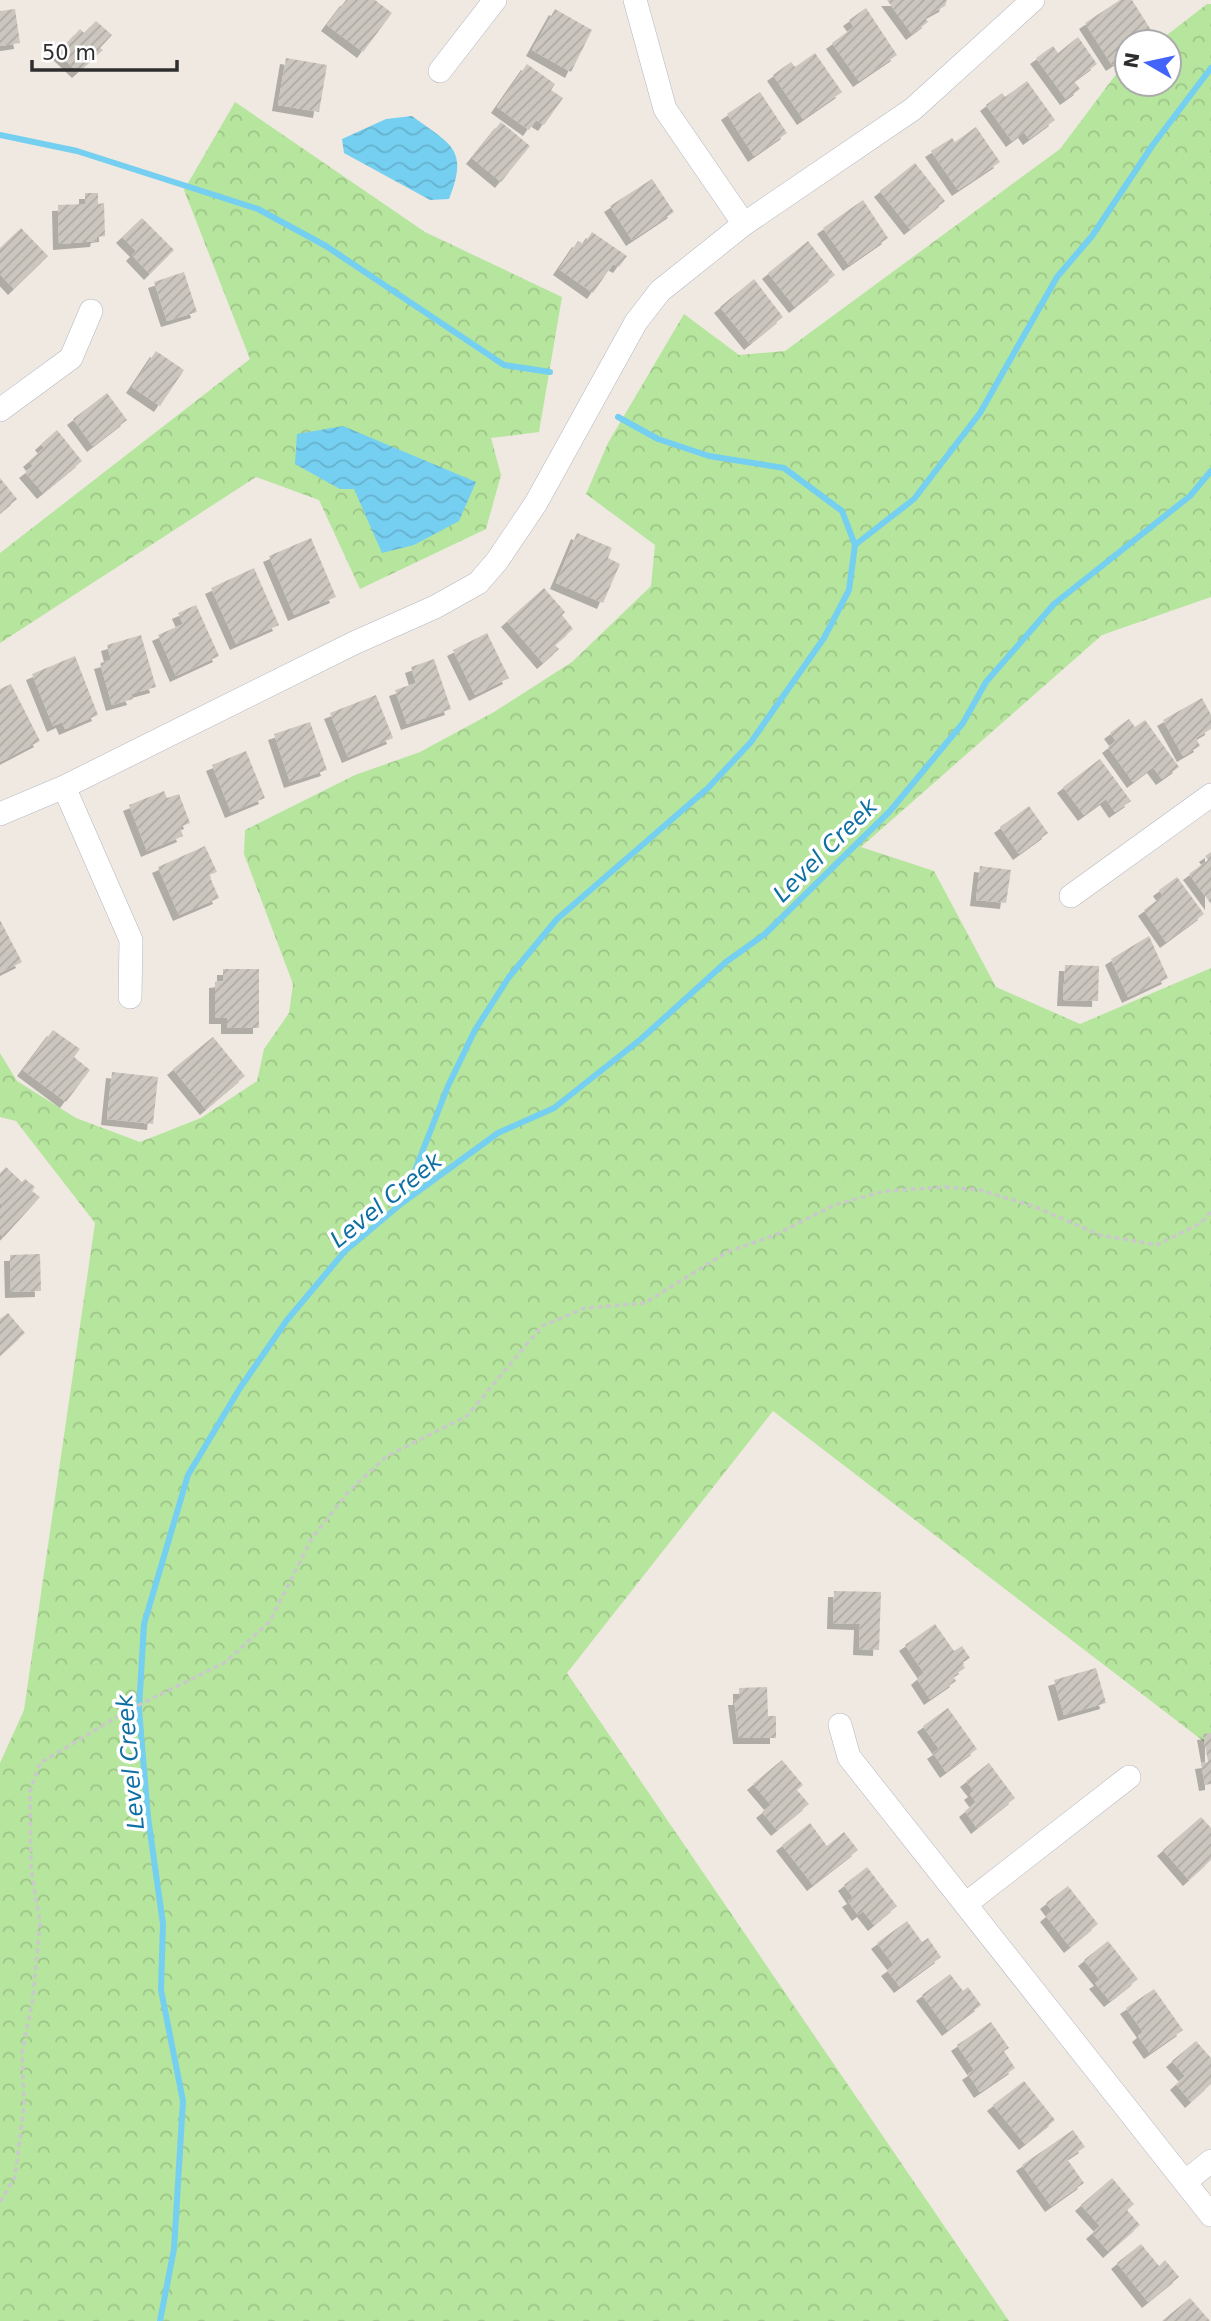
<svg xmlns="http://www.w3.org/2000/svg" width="1211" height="2321" font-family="'DejaVu Sans',sans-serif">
	<defs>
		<pattern id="forest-crowns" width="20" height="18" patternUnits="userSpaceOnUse" patternTransform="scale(1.75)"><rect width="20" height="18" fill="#b6e59e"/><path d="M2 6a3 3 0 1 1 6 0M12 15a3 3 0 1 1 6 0" fill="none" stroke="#9dc588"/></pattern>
		<pattern id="water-waves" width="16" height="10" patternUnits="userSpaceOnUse" patternTransform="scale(1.75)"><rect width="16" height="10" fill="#75cff0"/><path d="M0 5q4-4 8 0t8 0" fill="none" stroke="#66b2ce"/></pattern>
		<pattern id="building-hatch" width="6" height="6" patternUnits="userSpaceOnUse" patternTransform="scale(1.75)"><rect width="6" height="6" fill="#cbc7bf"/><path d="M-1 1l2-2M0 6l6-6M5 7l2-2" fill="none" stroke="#afaba4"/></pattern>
		<filter id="shadow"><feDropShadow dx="-6" dy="6" stdDeviation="0" flood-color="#0004"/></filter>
	</defs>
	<rect width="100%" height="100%" fill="#efe9e1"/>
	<path fill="url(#forest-crowns)" d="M1207 4H1211V597L1102 635 861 847 934 871 996 987 1080 1024 1211 968V1747L773 1411 567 1673 1009 2321H0V1763L24 1710 95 1223 16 1121 0 1117V1053L17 1081 76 1118 140 1142 201 1118 257 1081 264 1049 289 1013 293 984 244 854 245 830 355 775 420 752 494 712 572 662 651 586 655 545 586 494 608 443 684 314 739 355 785 351 1060 149 1117 73 1127 66V84H1169V42H1158Z
		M235 102 425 232 562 297 539 432 491 438 501 475 486 529 360 589 319 500 256 477 0 643V553L250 359 184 190Z"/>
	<path fill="url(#water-waves)" d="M412 116C451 145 469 148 449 199L430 200 344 153 342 139 386 119Z
		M343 426 476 482 459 521 414 545 382 553 354 489H340L295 464 297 434Z"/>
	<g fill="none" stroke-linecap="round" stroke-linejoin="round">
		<path stroke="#75cff0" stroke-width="6" d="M0 135 77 151 258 209 326 246 504 365 550 372
			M855 545 914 499 980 413 1057 277 1092 236 1152 146 1211 68
			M403 1201 448 1086 475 1030 509 977 557 919 708 788 751 742 824 638 849 590 855 545 842 511 784 468 709 456 658 439 618 417
			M160 2321 174 2249 183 2101 161 1990 163 1924 148 1817 139 1709 144 1624 188 1475 240 1388 287 1320 345 1251 402 1203 498 1133 554 1108 641 1039 726 962 765 934 890 811 963 723 986 682 1054 604 1190 496 1211 471"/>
	</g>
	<path fill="url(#building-hatch)" filter="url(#shadow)" d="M346 0H375L392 13 363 52 327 25Z
		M887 0H947L945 6 925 17 928 22 912 34Z
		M1120 0H1132L1151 30 1133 42H1127V55L1112 65 1085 23Z
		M866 8 897 55 859 81 832 43 854 27 849 20Z
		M15 9 20 43 0 46V11Z
		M555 9 592 30 571 72 532 50Z
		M96 21 112 35 100 48 103 50 78 72 58 53 80 29 84 33Z
		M1078 37 1097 64 1074 81 1080 89 1066 99 1036 58 1053 46 1058 53Z
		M815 53 842 92 803 119 773 75 791 62 795 67Z
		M286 58 327 65 319 112 278 105Z
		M527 64 555 84 551 90 563 98 544 125 536 120 529 130 497 107Z
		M1027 81 1055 120 1029 139 1024 132 1012 141 986 105 1002 93 1005 97Z
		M760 92 787 133 754 156 727 114Z
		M501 122 530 146 501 182 472 158Z
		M976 127 1000 162 958 190 931 151 952 138 955 142Z
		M915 163 945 201 910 229 880 191Z
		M652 179 674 212 632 240 610 206Z
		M85 193H98V204L104 203 105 236 97 237 96 241 59 244 58 205 85 204Z
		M863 200 888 238 849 265 823 228Z
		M142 218 174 250 150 274 132 255 136 251 122 237Z
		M21 228 48 256 14 289 0 274V248Z
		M592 232 627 256 619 267 613 264 593 293 559 269 578 241 584 244Z
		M808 241 835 275 795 307 768 273Z
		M184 272 197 312 167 321 154 282Z
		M754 279 783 317 750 344 720 307Z
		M156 351 184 370 160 406 132 387Z
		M107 393 127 420 93 446 73 419Z
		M57 430 82 461 43 493 25 472 33 466 29 461 44 448 41 444Z
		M0 478 17 499 0 513Z
		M577 533 612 548 608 558 620 564 603 603 556 583Z
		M311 538 336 597 294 615 269 556Z
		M254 568 279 625 236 644 211 588Z
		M544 588 565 612 562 615 573 629 555 645 559 649 543 663 507 621Z
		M196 605 219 656 176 676 158 635 183 624 178 613Z
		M487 633 509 678 475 695 453 650Z
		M141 635 156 687 131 694 133 699 112 705 100 663 111 660 107 645Z
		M75 656 98 715 65 729 62 722 53 726 32 674Z
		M434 659 451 709 407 724 395 690 416 683 411 667Z
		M11 684 40 741 0 762V689Z
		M376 695 393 738 348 757 330 713Z
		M1202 698 1211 715V729L1196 738 1200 746 1183 756 1163 720Z
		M1129 719 1135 727 1145 720 1179 767 1162 779 1153 767 1133 782 1108 747 1116 741 1110 733Z
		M310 722 327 770 290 782 274 734Z
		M246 751 265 798 231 812 212 765Z
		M1100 759 1131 801 1115 812 1106 799 1084 815 1063 787Z
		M164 791 167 798 179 794 190 823 180 827 183 836 147 851 129 805Z
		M1029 806 1048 833 1019 854 1000 827Z
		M205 846 217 872 209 875 219 898 179 915 158 867Z
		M1211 852V904L1189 874 1208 860 1205 856Z
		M980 866 1011 870 1006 903 976 900Z
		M1177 877 1204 914 1166 942 1144 910 1163 896 1159 890Z
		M0 920 22 962 0 973Z
		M1149 936 1168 978 1128 997 1111 959Z
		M1065 965 1099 966 1098 1001 1063 1000Z
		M223 969H259V1028H227V1018H215V982L223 981Z
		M53 1030 80 1049 74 1057 90 1070 66 1102 23 1070Z
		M213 1037 245 1076 206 1109 173 1069Z
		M112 1072 158 1077 153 1124 107 1119Z
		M6 1167 22 1182 25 1179 35 1187 32 1191 40 1197 4 1237 0 1234V1210L3 1206 0 1203V1173Z
		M40 1254 41 1291 11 1292 10 1255Z
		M8 1313 25 1333 0 1356V1319Z
		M834 1591 881 1592 879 1650 859 1649 860 1624 833 1623Z
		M935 1624 954 1651 962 1646 970 1658 962 1663 965 1668 953 1676 956 1681 930 1699 917 1679 924 1673 905 1645Z
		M1096 1668 1106 1703 1064 1715 1054 1680Z
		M767 1687 768 1716H776V1738H739L734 1699H739V1688Z
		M948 1708 977 1749 946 1772 933 1753 939 1749 923 1726Z
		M1211 1733V1784L1205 1785 1201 1763 1208 1762 1203 1734Z
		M782 1760 803 1785 797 1790 809 1804 777 1830 762 1812 771 1805 753 1784Z
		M989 1763 1015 1798 977 1828 965 1811 976 1802 970 1794 974 1791 966 1781Z
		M1201 1817 1211 1828V1860L1189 1880 1163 1850Z
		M810 1823 827 1846 844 1832 858 1850 813 1885 782 1845Z
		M867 1867 897 1906 874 1925 863 1911 858 1915 848 1901 853 1898 844 1885Z
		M1068 1886 1098 1924 1070 1947 1046 1916 1052 1911 1046 1903Z
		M907 1921 922 1942 928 1938 941 1957 900 1987 887 1970 894 1965 877 1943Z
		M1108 1941 1138 1979 1110 2001 1095 1983 1100 1980 1084 1960Z
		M950 1974 963 1991 968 1987 981 2005 948 2030 922 1995Z
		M1154 1989 1183 2030 1150 2053 1138 2036 1143 2032 1126 2008Z
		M991 2022 1009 2048 1004 2051 1015 2068 980 2092 968 2074 974 2070 957 2045Z
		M1196 2041 1211 2058V2084L1191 2102 1176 2084 1185 2076 1172 2061Z
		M1024 2081 1055 2120 1025 2144 993 2105Z
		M1073 2130 1085 2147 1067 2159 1084 2183 1051 2206 1022 2165Z
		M1112 2178 1134 2204 1127 2210 1140 2225 1109 2252 1092 2233 1100 2226 1081 2205Z
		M1141 2244 1159 2266 1165 2260 1179 2277 1148 2302 1117 2263Z
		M1190 2298 1210 2321H1162Z"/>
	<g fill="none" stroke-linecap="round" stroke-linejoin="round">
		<g stroke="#b4b7c1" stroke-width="24">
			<path id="street" d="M635 0 665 109 744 224
				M440 71 495 0
				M0 410 71 358 91 311
				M64 787 131 940 130 997
				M0 814 64 787 354 643 435 607 478 583 497 561 536 503 636 322 660 291 744 224 913 109 1033 0
				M1071 896 1211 795
				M840 1725 849 1757 1211 2215
				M967 1903 1129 1777
				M1185 2182 1211 2161"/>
		</g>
		<path stroke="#c9c9c9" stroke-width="3.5" stroke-dasharray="5 3.5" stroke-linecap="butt" d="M0 2202 15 2177 24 2105 22 2052 33 1998 40 1922 31 1870 30 1791 40 1763 127 1711 226 1662 270 1621 312 1538 349 1491 387 1456 467 1416 542 1326 585 1308 645 1303 727 1252 775 1235 834 1205 885 1191 945 1187 980 1190 1033 1206 1100 1235 1157 1245 1201 1223 1211 1212"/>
		<use href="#street" stroke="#fff" stroke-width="23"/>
	</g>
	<g text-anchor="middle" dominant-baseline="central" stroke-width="7" stroke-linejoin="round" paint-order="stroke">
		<g font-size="23" font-style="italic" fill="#0d6fa3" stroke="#fff">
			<text transform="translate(825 850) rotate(-45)">Level Creek</text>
			<text transform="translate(386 1200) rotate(-39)">Level Creek</text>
			<text transform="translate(130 1762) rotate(-95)">Level Creek</text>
		</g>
	</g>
	<g transform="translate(1148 63) rotate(279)"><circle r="33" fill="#ffffff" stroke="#ababab" stroke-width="2"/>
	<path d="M0-5L12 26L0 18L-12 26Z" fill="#4264fb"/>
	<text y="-10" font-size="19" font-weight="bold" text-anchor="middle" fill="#2e2e2e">N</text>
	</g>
	<path d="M32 60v10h145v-10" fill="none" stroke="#2e2e2e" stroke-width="3.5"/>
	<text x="42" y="60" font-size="21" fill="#2e2e2e" stroke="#ffffff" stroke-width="5" paint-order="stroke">50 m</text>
</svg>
